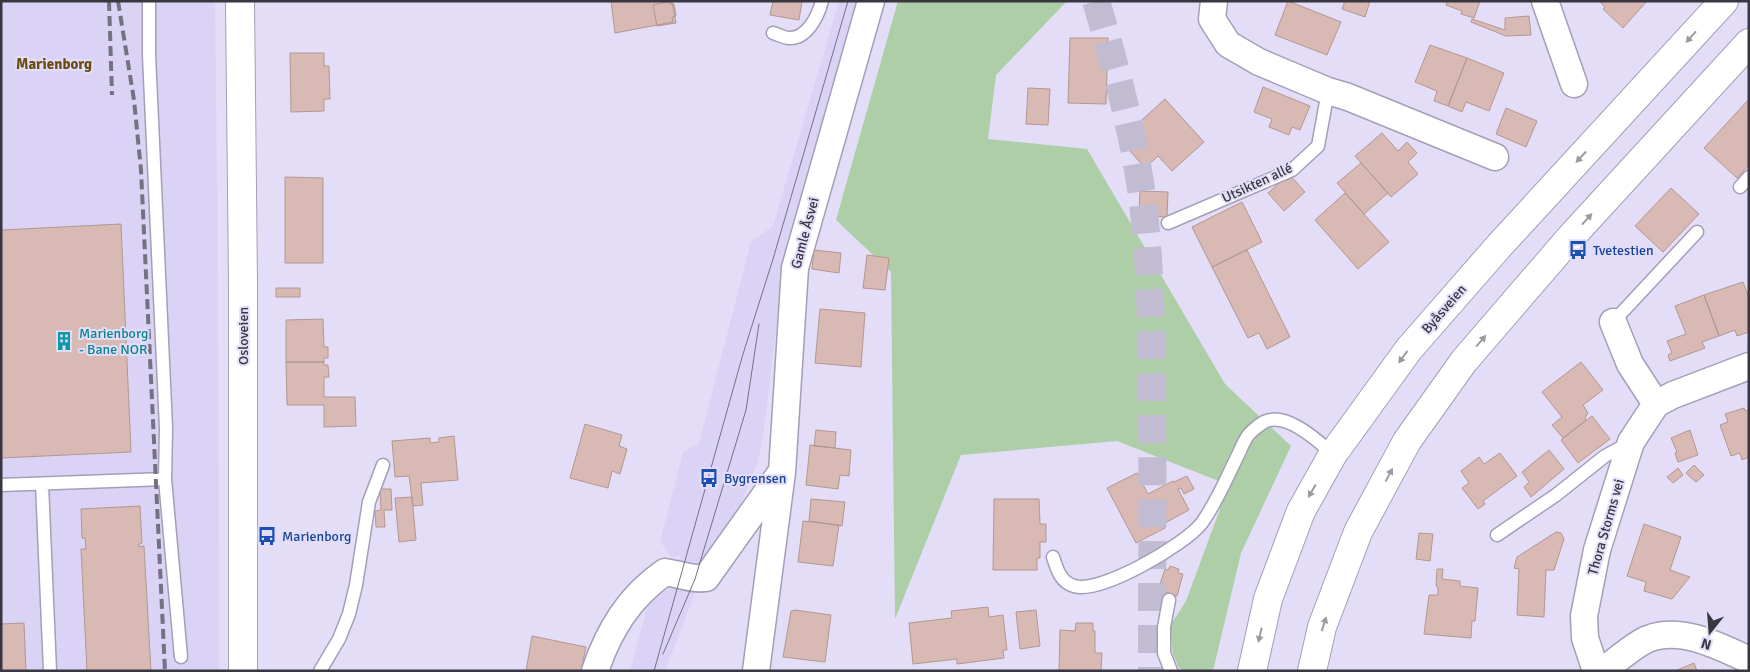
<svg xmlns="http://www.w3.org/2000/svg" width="1750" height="672" font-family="Signika,sans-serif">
	<rect width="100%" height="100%" fill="#e3ddf7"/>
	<path fill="#dbd3f5" d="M1 1H215L218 251 219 671H1Z
		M839 1H861L783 272 764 430 758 461 731 528 710 554 665 671H630L652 590 668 591 681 554 672 559 660 541 683 452 699 443 751 242 773 226Z"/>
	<path fill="#adcea6" d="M898 1H1067L996 75 988 139 1087 149 1225 384 1291 446 1241 553 1213 671H1185L1179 668 1173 654 1170 626 1186 601 1229 485 1117 441 961 455 895 619 891 272 836 220Z"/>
	<path fill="#d8b9b3" stroke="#b49791" d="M611 1H670V4H674L676 16 672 17 673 22 615 33Z
		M672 1 676 23 657 26 653 5Z
		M773 1H802L799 20 770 15Z
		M1288 1 1341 22 1327 55 1275 35Z
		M1345 1H1370L1365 17 1342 9Z
		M1447 1H1480L1474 18 1461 14 1462 11 1446 5Z
		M1599 1H1647L1623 28 1603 9 1605 7Z
		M1529 16 1531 35 1506 36 1471 22 1472 19 1505 30V18Z
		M1070 38H1108L1106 104 1068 103Z
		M1430 45 1467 58 1448 106 1434 101 1437 91 1415 82Z
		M290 53H324V66H329L330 99H324V111L291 112Z
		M1467 58 1504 73 1489 111 1466 102 1462 112 1448 106Z
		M1263 87 1310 106 1300 130 1292 127 1289 135 1269 127 1272 119 1254 112Z
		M1028 88 1050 89 1048 125 1026 124Z
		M1165 99 1204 142 1172 171 1158 156 1145 168 1122 142 1135 130 1133 128Z
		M1749 99V165L1737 178 1704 148Z
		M1506 108 1537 121 1526 147 1496 134Z
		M1382 133 1398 151 1407 142 1417 153 1408 162 1418 174 1391 197 1355 156Z
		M1361 163 1388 193 1364 214 1337 183Z
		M1289 174 1305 192 1284 211 1268 193Z
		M285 177 323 178V263H285Z
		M1671 188 1699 214 1663 252 1635 226Z
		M1140 191 1168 192 1167 217 1139 216Z
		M1345 193 1389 242 1358 269 1315 220Z
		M1242 202 1262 242 1212 267 1192 227Z
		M121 224 131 452 1 458V230Z
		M814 250 841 253 839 273 812 269Z
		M1247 250 1290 337 1267 349 1259 333 1248 338 1212 267Z
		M867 255 889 258 885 290 863 288Z
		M1743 282 1749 298V332L1737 336 1735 330 1719 336 1704 295Z
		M276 288H300V297H276Z
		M1704 295 1719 336 1702 342 1705 348 1670 361 1668 355 1672 353 1667 341 1686 334 1675 306Z
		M820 309 865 313 861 367 815 363Z
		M323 319 324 347H328V358H324V362H286V320Z
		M286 362H324V365H328L329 377H324V397H355L356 426 324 427V405H287Z
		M1581 362 1603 390 1583 405 1588 413 1585 418 1586 420 1563 438 1552 425 1562 417 1542 392Z
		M1744 408 1745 411 1749 410V457L1742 460 1740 453 1731 456 1720 425 1728 422 1725 414Z
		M1592 416 1610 439 1578 463 1561 440Z
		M585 424 622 435 619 446 627 449 620 474 612 471 608 488 570 478Z
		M816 430 836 432 835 448 814 446Z
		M1690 430 1698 455 1678 462 1675 453 1677 452 1671 438Z
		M454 436 458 480 421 483 423 505 413 506 409 476 395 477 392 441 430 438V443L439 442V438Z
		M810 445 851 450 849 476 840 475 838 489 806 485Z
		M1549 450 1564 469 1531 497 1524 487 1529 482 1522 472Z
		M1500 453 1517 476 1483 501 1485 504 1478 509 1462 488 1469 483 1461 471 1479 457 1484 464Z
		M1694 465 1704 475 1696 482 1686 473Z
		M1678 468 1683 475 1673 483 1667 477Z
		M1137 473 1148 494 1173 481 1174 482 1187 476 1194 489 1184 494 1181 488 1178 489 1189 510 1163 524 1165 528 1136 543 1107 488Z
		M380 489H391L392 510H384L385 527H376L375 511 381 510Z
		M412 497 416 540 399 542 395 498Z
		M811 499 845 502 842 526 809 521Z
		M994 499H1039L1040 524H1046V542H1040V558H1037V570H993Z
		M140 506 142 543 139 544V547L144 546 151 671H87L81 549H86L85 538H82L81 509Z
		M803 521 839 525 833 566 798 562Z
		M1644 524 1681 537 1670 570 1690 577 1672 599 1644 591 1646 582 1627 576Z
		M1556 532 1561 533 1564 539 1554 570H1546L1544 617 1517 615 1519 569 1514 568 1517 557Z
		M1419 533 1433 534 1430 561 1416 559Z
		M1170 566 1179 569 1178 573 1183 574 1177 596 1158 590 1165 569 1168 570Z
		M1437 569H1443L1442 579 1460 581V586L1478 588 1475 621H1472L1471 638 1424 634 1429 595H1438V587L1436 586Z
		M988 607 989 617 1003 615 1007 650H1003L1004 658 957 664V659L913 664 909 623 952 618 951 611Z
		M795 610 831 615 825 662 783 657 791 611Z
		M1036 610 1040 646 1020 649 1016 612Z
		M24 623 26 671H1V624Z
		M1076 623H1093V631H1095V653H1102L1101 671H1059L1060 630 1075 631Z
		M532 636 586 647 581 671H526Z
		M1694 663 1697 671H1675Z"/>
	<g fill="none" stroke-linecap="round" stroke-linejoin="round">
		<path stroke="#c1bcd2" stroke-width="28" stroke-dasharray="28 14" stroke-linecap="butt" d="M1096 1C1116 68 1134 134 1143 203 1151 273 1152 344 1152 414 1153 500 1152 585 1152 671"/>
		<g stroke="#a59eb7" stroke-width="15">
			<path id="lane" d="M773 33C777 34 784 38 789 38 807 39 818 16 822 1
				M1740 187 1749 177
				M1168 223 1292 170 1318 146 1328 91
				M1613 322 1697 232
				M165 479 181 657
				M42 484 50 671
				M1 485 165 479 166 428 149 55V1
				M1497 535 1556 495 1605 456 1629 443
				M1053 557C1057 569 1060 582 1074 586 1101 594 1184 545 1201 524 1216 504 1226 479 1237 457 1240 451 1243 443 1247 437 1250 432 1259 425 1264 422 1286 411 1318 441 1333 454
				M1169 600 1164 627V653L1171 671
				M320 671 339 639 349 614 356 585 369 502 383 465"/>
		</g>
		<g stroke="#a59eb7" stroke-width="29">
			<path id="street" d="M1214 1 1212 19 1228 44 1259 62 1328 91 1348 97 1495 157
				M1545 1 1574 84
				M1613 322 1630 364 1656 404
				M1656 404 1673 395 1749 366
				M595 671C609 630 629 597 665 572 679 574 692 580 706 578L780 474
				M756 671 782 472 795 268 871 1
				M1596 671 1585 638 1584 616 1597 550 1631 442 1656 404
				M1603 671C1613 663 1638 642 1648 639 1681 626 1719 646 1749 660"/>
		</g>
		<g stroke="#a59eb7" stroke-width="30">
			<path id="secondary" d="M240 1 243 283V671
				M1252 671 1268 599 1301 511 1333 454 1409 349 1499 246 1724 1
				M1312 671 1322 627 1358 532 1407 441 1464 361 1570 238 1749 43"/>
		</g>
		<use href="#lane" stroke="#fff" stroke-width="12"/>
		<use href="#street" stroke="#fff" stroke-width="26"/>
		<use href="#secondary" stroke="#fff" stroke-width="28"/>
		<path stroke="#747181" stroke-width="1" d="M663 654 695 579 746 410 759 324
			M654 671 743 354 773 259 848 1"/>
		<path stroke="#747181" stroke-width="4" stroke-dasharray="10 5" stroke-linecap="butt" d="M109 1 112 95
			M118 1 134 100 141 170 165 671"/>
	</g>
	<defs><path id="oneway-solid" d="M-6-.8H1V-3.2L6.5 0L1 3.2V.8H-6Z" transform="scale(1.25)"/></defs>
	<g fill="#9c9aa0">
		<use href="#oneway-solid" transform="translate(1691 37) rotate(132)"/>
		<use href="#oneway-solid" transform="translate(1581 157) rotate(133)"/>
		<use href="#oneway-solid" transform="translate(1587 219) rotate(-48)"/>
		<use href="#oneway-solid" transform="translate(1481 341) rotate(-49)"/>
		<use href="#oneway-solid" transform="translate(1403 357) rotate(126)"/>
		<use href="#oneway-solid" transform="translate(1389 475) rotate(-62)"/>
		<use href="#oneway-solid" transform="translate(1312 491) rotate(120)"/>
		<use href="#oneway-solid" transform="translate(1324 624) rotate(-72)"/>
		<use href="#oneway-solid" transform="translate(1260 635) rotate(103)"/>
	</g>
	<defs>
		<g id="bus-bare" transform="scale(1.5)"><path d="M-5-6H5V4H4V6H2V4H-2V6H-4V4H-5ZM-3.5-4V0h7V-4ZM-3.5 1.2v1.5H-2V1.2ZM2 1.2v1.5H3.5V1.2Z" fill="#1a4fb4" stroke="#e3ddf7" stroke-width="2.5" paint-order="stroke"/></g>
		<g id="building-bare" transform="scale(1.5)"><path d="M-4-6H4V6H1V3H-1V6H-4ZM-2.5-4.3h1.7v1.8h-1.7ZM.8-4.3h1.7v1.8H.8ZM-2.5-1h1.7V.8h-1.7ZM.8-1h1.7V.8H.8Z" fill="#0f9aa8" stroke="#e3ddf7" stroke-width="2.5" paint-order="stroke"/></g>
	</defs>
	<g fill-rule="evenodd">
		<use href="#bus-bare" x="1578" y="250"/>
		<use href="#building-bare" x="64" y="341"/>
		<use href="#bus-bare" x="709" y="478"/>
		<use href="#bus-bare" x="267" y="536"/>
	</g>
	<g text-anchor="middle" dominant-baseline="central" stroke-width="4" stroke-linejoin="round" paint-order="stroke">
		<g font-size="14" fill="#383640" stroke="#e3ddf7">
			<text transform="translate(1257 183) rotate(-25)">Utsikten allé</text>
			<text transform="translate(805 233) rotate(-75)">Gamle Åsvei</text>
			<text transform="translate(1444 309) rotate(-49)">Byåsveien</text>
			<text transform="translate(243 336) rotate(-90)">Osloveien</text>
			<text transform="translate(1606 527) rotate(-74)">Thora Storms vei</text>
		</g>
		<g font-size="14" fill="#164399" stroke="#e3ddf7" text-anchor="start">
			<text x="1593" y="250">Tvetestien</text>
			<text x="724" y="478">Bygrensen</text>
			<text x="282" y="536">Marienborg</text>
		</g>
		<g font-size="14" fill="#0d838f" stroke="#e3ddf7" text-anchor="start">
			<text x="79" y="333">Marienborg<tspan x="79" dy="16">- Bane NOR</tspan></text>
		</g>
		<g font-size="15" font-weight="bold" fill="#694c14" stroke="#e3ddf7">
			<text x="54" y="64">Marienborg</text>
		</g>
	</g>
	<rect width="1750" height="672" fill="none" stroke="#383640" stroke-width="5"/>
	<g transform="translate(1710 632) rotate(197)" stroke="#e3ddf7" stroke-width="4" paint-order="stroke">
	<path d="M0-4L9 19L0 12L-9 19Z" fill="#383640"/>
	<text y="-8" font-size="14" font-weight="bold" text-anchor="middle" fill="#383640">N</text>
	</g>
</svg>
